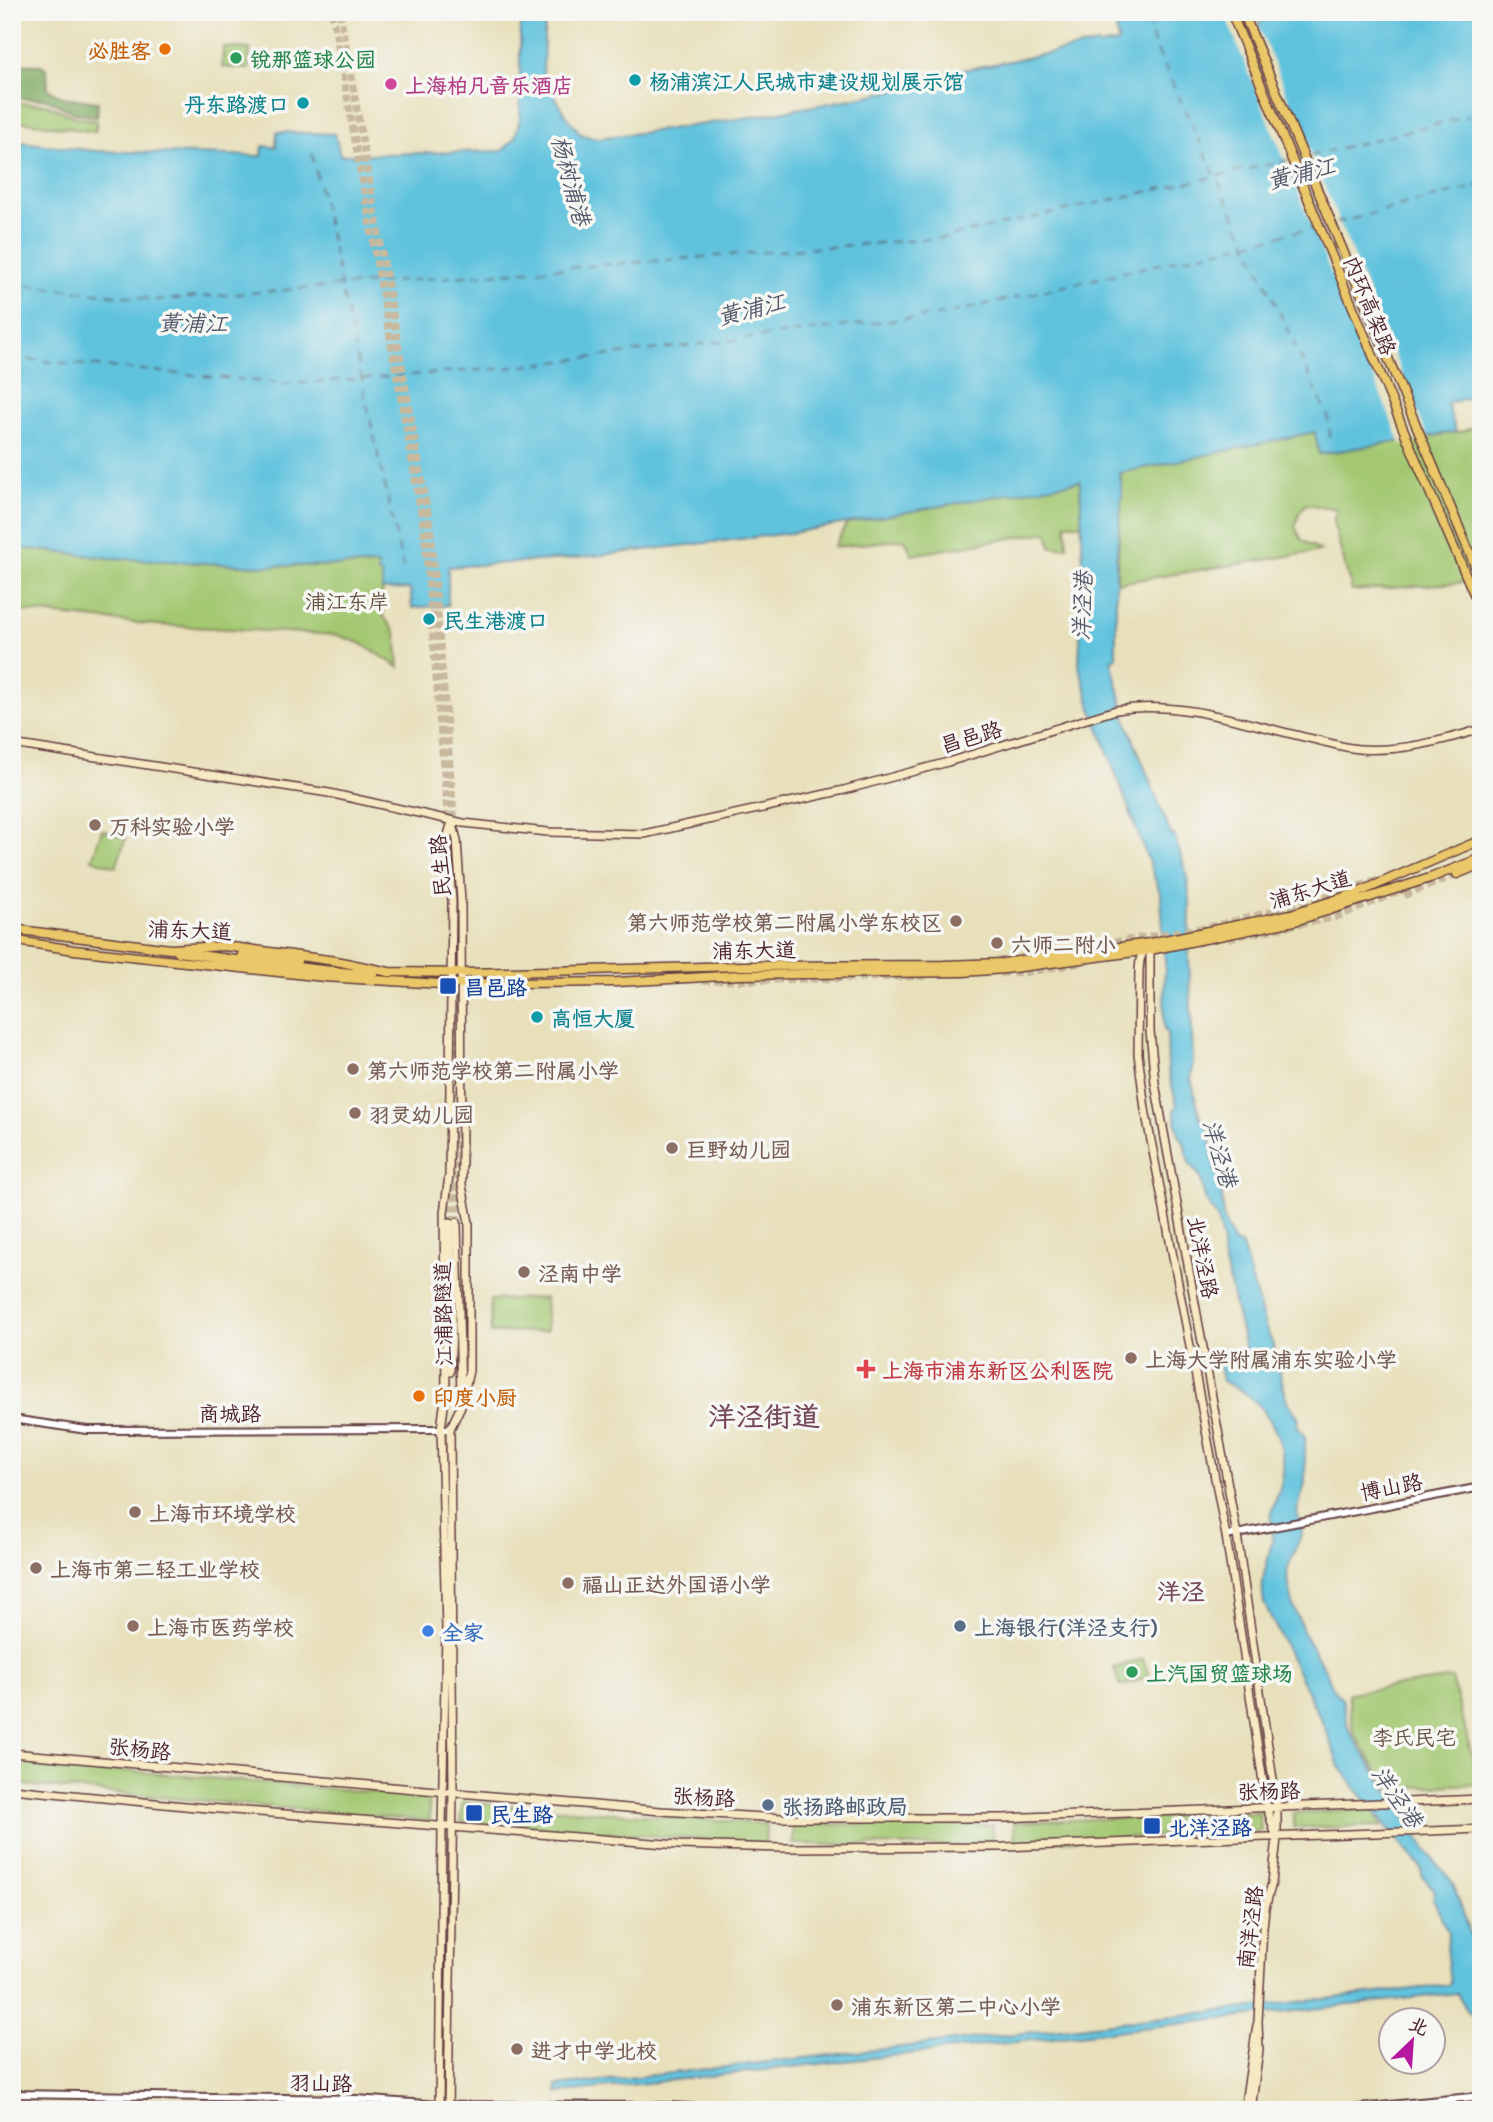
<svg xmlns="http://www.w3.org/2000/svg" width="1493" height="2122" font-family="Mali,'LXGW WenKai TC',sans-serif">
	<rect width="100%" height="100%" fill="#f6f6f2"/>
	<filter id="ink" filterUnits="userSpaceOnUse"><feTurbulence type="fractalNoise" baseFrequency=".0143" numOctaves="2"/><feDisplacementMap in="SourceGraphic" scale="14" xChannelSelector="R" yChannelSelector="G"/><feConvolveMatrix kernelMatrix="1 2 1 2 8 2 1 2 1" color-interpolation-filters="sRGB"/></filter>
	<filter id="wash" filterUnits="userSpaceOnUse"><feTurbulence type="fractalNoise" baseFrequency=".00686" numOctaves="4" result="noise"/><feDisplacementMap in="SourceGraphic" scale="28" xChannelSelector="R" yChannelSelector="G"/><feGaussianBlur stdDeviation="1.57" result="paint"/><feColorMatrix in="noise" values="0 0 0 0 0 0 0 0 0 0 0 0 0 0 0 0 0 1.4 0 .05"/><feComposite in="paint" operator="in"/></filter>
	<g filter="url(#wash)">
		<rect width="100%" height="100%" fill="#e8e0bb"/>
		<path fill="#a3c871" stroke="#76744e" stroke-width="2" d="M223 47 250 49 249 69 222 67Z
			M12 103 46 104 75 117 97 121 95 132 12 120Z
			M1481 425V581L1352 591 1333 522 1337 509 1306 504 1299 513 1295 527 1302 540 1321 551 1117 583C1116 546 1124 510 1120 473L1315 432 1319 454 1463 431Z
			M1080 480 1082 524H1066L1067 547H1051L1048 532 912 555 905 539 834 547 847 523Z
			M12 547 111 558 263 566 378 565 382 574 383 616 396 633 399 667 360 643 337 635 156 625 12 610Z
			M102 830 126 838 116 867 92 859Z
			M545 1298 547 1331 491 1333 490 1300Z
			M1143 1659 1149 1677 1120 1686 1114 1668Z
			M1452 1678 1479 1784 1388 1788 1353 1732 1348 1693Z
			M12 1761 429 1797 430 1821 12 1784Z
			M462 1802 766 1824 765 1844 461 1822Z
			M1373 1809 1382 1826 1294 1828 1293 1813Z
			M1259 1813 1261 1831 1015 1843 1014 1822Z
			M793 1824 993 1825 992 1847 793 1844Z"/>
		<path fill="#82ac63" stroke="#666647" stroke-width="2" d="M12 64 42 65 47 70 48 89 62 97 98 102 97 117 75 113 47 99 12 98Z"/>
		<path fill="#60c3de" stroke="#557184" stroke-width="2" d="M520 12H547L544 35 543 77 569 120 582 135 597 138C704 126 806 109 911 87V80L1097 44 1099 46 1118 43 1116 26 1161 18 1237 12 1251 25 1294 12H1481V395L1447 403 1456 432 1319 454 1315 432 1120 473 1122 494 1116 563V659L1111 660 1127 723 1171 835H1174L1186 872 1190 900 1189 958 1193 1060 1191 1079 1200 1117 1210 1132 1214 1165 1222 1193 1223 1217 1233 1242 1242 1246 1265 1326 1273 1345 1287 1401 1299 1418 1297 1422 1299 1429 1305 1437V1483L1297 1512 1302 1532 1288 1567 1287 1575 1293 1605 1306 1638 1328 1675 1331 1685 1342 1699 1349 1731 1429 1854 1453 1883 1475 1948 1480 1984 1476 1986 1481 1990V2024L1467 2010 1457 1993 557 2093V2086L1448 1985 1450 1982 1447 1957 1448 1932 1433 1899 1435 1890 1423 1877 1420 1867 1357 1790 1339 1765 1324 1726 1264 1603C1259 1577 1269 1563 1272 1539 1273 1530 1270 1520 1272 1511 1276 1499 1281 1488 1283 1475 1286 1444 1271 1412 1246 1394 1240 1388 1230 1385 1222 1381L1216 1350 1239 1364 1246 1365 1248 1361 1222 1251 1223 1244 1217 1218 1205 1198 1200 1176 1189 1163 1184 1142 1179 1134 1174 1111 1177 1105 1168 1071 1167 1033 1164 1030 1165 962 1161 895 1091 707 1079 666 1083 564 1080 481 791 533 567 559 448 567V605L412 608 410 589 382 590V574H378V565L263 566 111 558 12 547V141L96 151 262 156 263 146 276 147 277 132 335 134 340 155 502 151 515 138 520 119Z"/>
		<path fill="#e8e0bb" d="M1224 12H1249L1252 21 1256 20 1429 440 1401 444Z"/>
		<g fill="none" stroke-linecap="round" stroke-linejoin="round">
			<path stroke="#52586a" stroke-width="2" stroke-dasharray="9 7" stroke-linecap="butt" d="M1149 20 1154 44 1328 416 1331 445
				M312 154 403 568
				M1309 156 1481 113
				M1336 223 1481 185
				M12 284 161 300 942 238 1289 160
				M12 358 290 384 506 368 945 314 1317 227"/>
		</g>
	</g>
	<g filter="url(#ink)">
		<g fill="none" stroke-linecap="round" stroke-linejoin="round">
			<path stroke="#c8b99e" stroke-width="7" stroke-dasharray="7 3.5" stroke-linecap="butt" d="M332 12 424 529 448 825
				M340 12 431 531 455 826
				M450 1222V1183
				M457 1222 458 900"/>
			<path stroke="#c8b99e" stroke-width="8" stroke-dasharray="8 4" stroke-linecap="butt" d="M1404 895 1457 874
				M1228 938 1335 917 1410 887
				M199 949 242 955
				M1054 952 1210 927 1300 905 1383 879
				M1000 973 1027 972 1080 963
				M702 981 927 976"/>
			<g stroke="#623c41" stroke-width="10">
				<path id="tertiary" d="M12 1419 87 1430 450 1429
					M1226 1536 1481 1487
					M12 2094 356 2099 440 2105 669 2106 755 2110
					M1339 2110 1481 2096"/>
			</g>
			<g stroke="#623c41" stroke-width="10">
				<path id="secondary" d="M12 744 329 793 463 823 548 832 644 834 844 790 948 762 1116 710C1183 699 1251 726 1317 740 1330 743 1345 748 1359 749 1400 752 1442 741 1481 729
					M1150 947V1031L1155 1083 1237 1535 1277 1807V1838L1272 1883 1265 1908 1263 1928 1258 2021 1259 2050 1251 2110
					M1144 949 1140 960 1139 970 1138 1054 1145 1109 1226 1536 1267 1808 1274 1830
					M457 1222 461 1398
					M450 1372 452 1331 450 1222
					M12 1753 661 1811 782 1818H1004L1481 1799
					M12 1789 195 1807 679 1845 782 1848 1004 1847 1481 1829
					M439 2110 442 1827 446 1631 441 1429 446 1391 444 1213 449 1176 452 901 447 838 452 822
					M448 2110 453 1793 450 1429 461 1406 469 1371V1223L462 1185 461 901 457 840 452 821
					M1244 2110 1257 2025"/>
			</g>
			<g stroke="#623c41" stroke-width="11">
				<path id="primary" d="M1457 874 1481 864
					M12 929 170 949 225 946 336 961 389 972 467 973 742 966 943 965 1003 963 1150 943 1291 914 1357 893 1481 840
					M12 940 74 950 324 977 441 984 617 982 741 975 963 972 1005 969 1150 950 1295 921 1430 878 1481 858
					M178 952 250 962 351 973 374 972
					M242 955 297 961"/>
			</g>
			<g stroke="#623c41" stroke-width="11">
				<path id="trunk" d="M1231 12 1419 467 1481 610
					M1243 12 1481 580"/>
			</g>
			<use href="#tertiary" stroke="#fff" stroke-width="6"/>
			<use href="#secondary" stroke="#f7e9c3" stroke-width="7"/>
			<use href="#primary" stroke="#eac769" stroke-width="8"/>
			<use href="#trunk" stroke="#eac769" stroke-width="8"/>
		</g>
	</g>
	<g fill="#e8710a" stroke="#f6f6f2" stroke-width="2.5">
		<circle cx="165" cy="49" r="7"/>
		<circle cx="419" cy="1396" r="7"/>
	</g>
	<g fill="#2e9e5b" stroke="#f6f6f2" stroke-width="2.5">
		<circle cx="236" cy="58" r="7"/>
		<circle cx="1132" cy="1672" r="7"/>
	</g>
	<g fill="#0f9aa8" stroke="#f6f6f2" stroke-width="2.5">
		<circle cx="635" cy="80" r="7"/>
		<circle cx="303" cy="103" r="7"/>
		<circle cx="429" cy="619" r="7"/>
		<circle cx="537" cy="1017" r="7"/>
	</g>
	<circle fill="#d1479c" stroke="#f6f6f2" stroke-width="2.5" cx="391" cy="84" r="7"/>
	<g fill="#8d6e63" stroke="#f6f6f2" stroke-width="2.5">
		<circle cx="95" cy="825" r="7"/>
		<circle cx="956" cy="921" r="7"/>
		<circle cx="997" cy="943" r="7"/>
		<circle cx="353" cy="1069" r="7"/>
		<circle cx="355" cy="1113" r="7"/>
		<circle cx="672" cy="1148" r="7"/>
		<circle cx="524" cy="1272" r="7"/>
		<circle cx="1131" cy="1358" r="7"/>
		<circle cx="135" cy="1512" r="7"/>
		<circle cx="36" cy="1568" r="7"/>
		<circle cx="568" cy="1583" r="7"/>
		<circle cx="133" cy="1626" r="7"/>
		<circle cx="837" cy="2005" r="7"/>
		<circle cx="517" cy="2049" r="7"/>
	</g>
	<g fill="#1a4fb4" stroke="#f6f6f2" stroke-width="2.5">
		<rect x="439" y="977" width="18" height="18" rx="3.5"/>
		<rect x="465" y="1804" width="18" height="18" rx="3.5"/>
		<rect x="1143" y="1817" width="18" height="18" rx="3.5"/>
	</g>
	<path fill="#e0444e" stroke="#f6f6f2" stroke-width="2.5" d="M862.5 1358.5h7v7h7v7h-7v7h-7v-7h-7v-7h7z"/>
	<g fill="#5c6f8a" stroke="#f6f6f2" stroke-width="2.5">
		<circle cx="960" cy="1626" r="7"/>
		<circle cx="768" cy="1805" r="7"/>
	</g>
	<circle fill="#3f7fe0" stroke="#f6f6f2" stroke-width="2.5" cx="428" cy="1631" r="7"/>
	<g text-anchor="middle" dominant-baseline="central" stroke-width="7" stroke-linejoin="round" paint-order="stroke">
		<g font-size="21" font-weight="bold" fill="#c56008" stroke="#f6f6f2" text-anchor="end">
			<text x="151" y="49">必胜客</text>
			<text x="433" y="1396" text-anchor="start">印度小厨</text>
		</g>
		<g font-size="21" font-weight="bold" fill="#27864d" stroke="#f6f6f2" text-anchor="start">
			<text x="250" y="58">锐那篮球公园</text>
			<text x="1146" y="1672">上汽国贸篮球场</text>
		</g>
		<g font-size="21" font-weight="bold" fill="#0d838f" stroke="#f6f6f2" text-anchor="start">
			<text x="649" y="80">杨浦滨江人民城市建设规划展示馆</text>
			<text x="289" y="103" text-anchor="end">丹东路渡口</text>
			<text x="443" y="619">民生港渡口</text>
			<text x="551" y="1017">高恒大厦</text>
		</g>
		<g font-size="21" font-weight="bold" fill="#b23c85" stroke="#f6f6f2" text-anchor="start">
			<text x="405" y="84">上海柏凡音乐酒店</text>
		</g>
		<g font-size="21" fill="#4a1f2b" stroke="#f6f6f2">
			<text transform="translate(1371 305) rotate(68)">内环高架路</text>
			<text transform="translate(971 736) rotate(-17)">昌邑路</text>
			<text transform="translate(439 866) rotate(-95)">民生路</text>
			<text transform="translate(1310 888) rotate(-17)">浦东大道</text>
			<text transform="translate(190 929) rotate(2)">浦东大道</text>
			<text transform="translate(754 949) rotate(-1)">浦东大道</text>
			<text transform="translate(1204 1257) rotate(79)">北洋泾路</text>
			<text transform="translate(442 1314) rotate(-91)">江浦路隧道</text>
			<text x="230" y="1412">商城路</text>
			<text transform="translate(1391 1486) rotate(-11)">博山路</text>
			<text transform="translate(140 1748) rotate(6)">张杨路</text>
			<text transform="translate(1269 1790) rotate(-2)">张杨路</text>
			<text transform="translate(704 1796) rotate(3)">张杨路</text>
			<text transform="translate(1249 1927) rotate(-83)">南洋泾路</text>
			<text transform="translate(321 2082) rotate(1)">羽山路</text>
		</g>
		<g font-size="21" fill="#655240" stroke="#f6f6f2">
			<text x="347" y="600">浦江东岸</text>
			<text x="1414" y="1736">李氏民宅</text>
		</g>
		<g font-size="21" font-weight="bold" fill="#785e54" stroke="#f6f6f2" text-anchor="start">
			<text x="109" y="825">万科实验小学</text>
			<text x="942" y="921" text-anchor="end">第六师范学校第二附属小学东校区</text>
			<text x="1011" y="943">六师二附小</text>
			<text x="367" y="1069">第六师范学校第二附属小学</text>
			<text x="369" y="1113">羽灵幼儿园</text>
			<text x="686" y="1148">巨野幼儿园</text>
			<text x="538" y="1272">泾南中学</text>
			<text x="1145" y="1358">上海大学附属浦东实验小学</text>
			<text x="149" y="1512">上海市环境学校</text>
			<text x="50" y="1568">上海市第二轻工业学校</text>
			<text x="582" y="1583">福山正达外国语小学</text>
			<text x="147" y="1626">上海市医药学校</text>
			<text x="851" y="2005">浦东新区第二中心小学</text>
			<text x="531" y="2049">进才中学北校</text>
		</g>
		<g font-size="21" font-weight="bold" fill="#164399" stroke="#f6f6f2" text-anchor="start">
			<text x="464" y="986">昌邑路</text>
			<text x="490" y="1813">民生路</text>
			<text x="1168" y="1826">北洋泾路</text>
		</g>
		<g font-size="21" font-weight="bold" fill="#be3a42" stroke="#f6f6f2" text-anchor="start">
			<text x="882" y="1369">上海市浦东新区公利医院</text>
		</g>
		<g font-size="21" font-weight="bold" fill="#4e5e75" stroke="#f6f6f2" text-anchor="start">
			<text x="974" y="1626">上海银行(洋泾支行)</text>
			<text x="782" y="1805">张扬路邮政局</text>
		</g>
		<g font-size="21" font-weight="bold" fill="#366cbe" stroke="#f6f6f2" text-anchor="start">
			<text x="442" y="1631">全家</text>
		</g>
		<g font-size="23" font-style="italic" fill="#52586a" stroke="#f6f6f2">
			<text transform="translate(1301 172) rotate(-14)">黄浦江</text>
			<text transform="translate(572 180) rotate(75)">杨树浦港</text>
			<text transform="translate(751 308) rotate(-14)">黄浦江</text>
			<text transform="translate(193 322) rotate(1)">黄浦江</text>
			<text transform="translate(1081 606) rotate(-88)">洋泾港</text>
			<text transform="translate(1221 1153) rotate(74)">洋泾港</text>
			<text transform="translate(1398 1796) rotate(55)">洋泾港</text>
		</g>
		<g font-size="24" font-weight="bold" fill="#75485b" stroke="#f6f6f2">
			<text x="1181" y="1590">洋泾</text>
		</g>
		<g font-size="28" font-weight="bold" fill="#75485b" stroke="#f6f6f2">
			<text x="764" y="1415">洋泾街道</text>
		</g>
	</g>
	<rect width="1493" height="2122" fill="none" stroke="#f6f6f2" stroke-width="42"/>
	<g transform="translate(1412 2041) rotate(25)"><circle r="33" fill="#f6f6f2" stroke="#b1a0a2" stroke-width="2"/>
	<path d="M0-5L12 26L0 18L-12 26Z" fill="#b5179e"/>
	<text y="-10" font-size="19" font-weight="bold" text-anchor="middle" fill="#4a1f2b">北</text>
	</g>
</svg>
